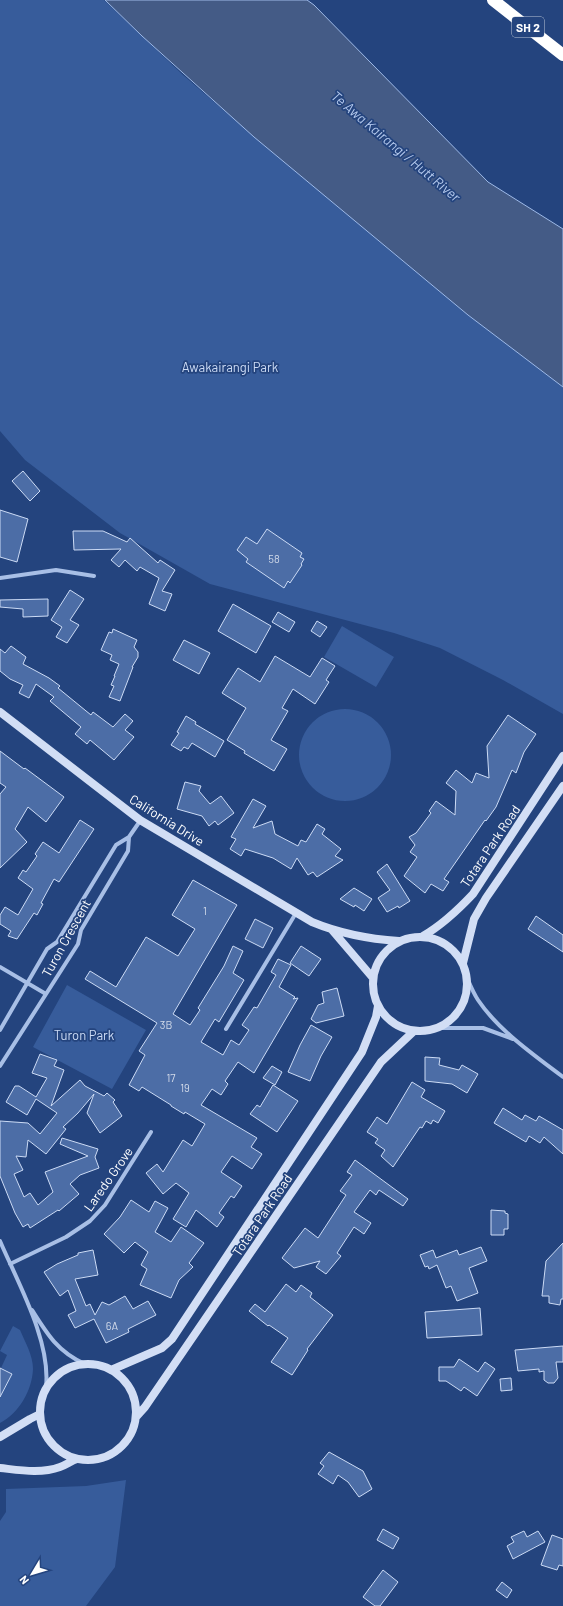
<svg xmlns="http://www.w3.org/2000/svg" width="563" height="1606" font-family="Barlow,sans-serif">
	<rect width="100%" height="100%" fill="#24447e"/>
	<path fill="#375c9b" d="M0 0H104L183 75 270 150 423 262 563 379V714L503 680 440 648 394 633 210 584 120 533 25 460 0 431Z
		M342 626 394 657 376 687 324 657Z
		M299 755a46 46 0 1 1 92 0a46 46 0 1 1-92 0Z
		M67 985 146 1030 112 1089 33 1047Z
		M13 1326 20 1330C25 1342 33 1355 33 1369 32 1391 19 1413 0 1423V1397L12 1374 1 1368 7 1355 0 1351Z
		M126 1480 115 1567 86 1606H0V1521L6 1512V1489L86 1486Z"/>
	<path fill="#445b86" stroke="#9db9e7" d="M105 0H307L314 5 488 182 563 229V387L468 315 254 137 142 36Z"/>
	<path fill="#4c6da6" stroke="#ccdbf5" d="M23 471 40 491 30 501 12 481Z
		M0 510 28 519 17 562 0 557Z
		M267 529 302 553 300 557 304 559 301 564 302 565 290 583 288 581 284 588 246 562 248 559 237 550 246 537 257 544Z
		M73 531H103L127 542 130 538 158 563 160 560 175 570 162 591 172 594 165 611 149 604 159 578 140 567 137 571 125 560 119 567 111 560 121 549 74 550Z
		M70 590 84 599 70 620 79 625 67 643 56 637 62 627 51 620Z
		M48 599V616L23 617V609L0 607V600Z
		M233 604 271 626 256 653 218 631Z
		M278 612 295 622 289 632 272 622Z
		M317 621 327 627 320 637 311 631Z
		M113 629 137 640 134 647 138 652V657L132 667H133L120 701 109 697 114 686 111 685 115 676H114L119 664 110 660 112 655 101 650 109 632 112 633Z
		M184 640 210 653 199 674 173 660Z
		M11 646 26 657 23 664 49 678 60 686 58 688 91 715 93 712 113 727 125 714 133 721 125 730 134 737 114 760 90 740 87 744 75 734 81 727 50 701 54 697 36 684 29 698 19 693 23 685 10 679 0 671V649L5 653Z
		M275 656 310 677 322 658 335 666 326 680 329 682 315 704 293 689 282 708 288 711 271 740 287 749 274 771 244 753 245 751 227 740 246 708 222 693 238 668 260 682Z
		M508 715 536 734 524 752 516 773 512 770 496 807 486 821 485 820 444 879 449 882 443 891 431 884 425 893 404 876 417 857 410 852 415 845 409 837 416 833 431 813 429 811 436 801 455 815 456 791 446 783 456 770 472 783 476 773 489 778 487 746Z
		M186 716 196 722 195 724 224 741 215 757 192 743 188 749 184 747 181 751 171 745 179 733 177 732Z
		M0 751 24 769 25 768 64 797 46 822 28 807 15 829 27 842 0 868V794L6 787 0 783Z
		M185 782 201 786 199 791 210 804 221 796 234 813 218 825 215 821 209 826 202 816 177 809Z
		M253 799 266 806 253 828 272 821 275 834 298 846 301 840 306 842 317 824 325 829 322 834 341 849 335 856 343 860 317 877 313 872 308 875 297 858 291 869 273 858 245 849 241 856 230 849 236 839 231 837Z
		M80 820 94 829 59 882 54 879 41 903 43 904 37 915 34 913 17 939 8 936 11 931 0 924V915L5 907 18 915 33 889 18 878 23 870 26 872 37 856 35 854 43 842 59 853Z
		M387 864 410 901 399 908 398 906 387 912 378 898 390 890 377 872Z
		M193 880 237 905 173 1014 190 1025 200 1010 198 1008 224 966 233 946 243 951 233 973 244 980 219 1022 215 1019 201 1042 223 1055 231 1040 239 1045 249 1030 242 1025 254 1007 257 1008 276 975 271 972 278 959 291 965 279 987 295 997 293 999 298 998 254 1073 238 1062 225 1081 228 1084 221 1095 212 1089 201 1105 257 1138 251 1147 262 1154 252 1169 232 1156 221 1172 242 1186 234 1198 231 1196 219 1213 224 1217 217 1227 196 1210 186 1227 173 1219 189 1193 176 1183 163 1194 146 1173 157 1164 163 1172 183 1140 192 1146 205 1124 185 1112 184 1114 171 1106V1105L142 1087 139 1091 129 1085 145 1055 139 1051 157 1023 85 979 90 971 116 987 146 937 178 956 195 929 172 915Z
		M354 888 372 899 364 911 355 905 354 907 340 899Z
		M536 916 563 935V952L528 929Z
		M255 919 273 928 263 948 245 939Z
		M301 946 321 959 309 976 290 963Z
		M337 988 344 1016 316 1023 311 1019 318 1005 324 1003 322 992Z
		M311 1025 332 1037 321 1056 310 1081 288 1072 300 1045Z
		M40 1054 57 1060 54 1066 64 1070 51 1106 80 1080 85 1086 104 1096 107 1093 115 1100 113 1102 122 1116 100 1133 87 1113 94 1094 78 1113 63 1127 66 1129 46 1154 28 1140 26 1157 16 1156 23 1170 14 1174 24 1197 30 1193 38 1205 53 1192 45 1172 88 1156 60 1144 62 1138 98 1149 95 1157 99 1168 80 1175 70 1184 79 1194 59 1211 58 1210 30 1228 28 1224 23 1227 15 1213 0 1176V1121L28 1123 40 1134 57 1113 36 1099 27 1115 6 1102 15 1086H19L36 1097 47 1078 32 1073Z
		M425 1057 440 1058 439 1065 459 1070 462 1065 478 1074 467 1093 452 1084 425 1081Z
		M272 1066 282 1072 275 1085 263 1078Z
		M412 1082 425 1090 421 1097 445 1111 438 1123 433 1120 431 1124 426 1121 422 1128 420 1127 393 1167 381 1156 385 1150 375 1143 378 1139 367 1132 377 1117 387 1124Z
		M273 1085 298 1101 277 1132 250 1114 257 1105 260 1107Z
		M503 1108 522 1120 525 1115 536 1121 539 1116 563 1130V1154L544 1137 540 1143 529 1136 526 1142 494 1123Z
		M355 1160 408 1199 403 1206 379 1190 376 1195 370 1190 354 1212 371 1223 364 1234 354 1227 337 1253 341 1256 326 1274 316 1267 320 1261 294 1268 282 1258 305 1228 318 1238 346 1195 340 1191 352 1175 347 1172Z
		M131 1200 149 1212 155 1201 168 1208 155 1232 171 1242 181 1227 204 1243 189 1263 193 1267 179 1280 171 1298 140 1285 147 1269 141 1265 148 1252 135 1242 124 1253 104 1234 120 1217Z
		M491 1210 505 1211V1213L508 1214V1229H504V1235H491Z
		M563 1243V1299H561L560 1305 549 1303V1296H542L546 1261Z
		M481 1247 487 1261 469 1268 478 1293 457 1301 451 1286 446 1288 437 1265 429 1269 428 1266 425 1267 420 1255 433 1250 436 1258 457 1250 459 1255Z
		M93 1250 98 1275 75 1279 86 1306 90 1304 95 1315 102 1302 109 1305 125 1296 133 1309 148 1301 156 1315 128 1329 129 1332 106 1343 94 1319 75 1328 68 1315 76 1311 68 1290 60 1296 44 1272 57 1264 78 1255V1253Z
		M286 1284 296 1292 301 1285 312 1293 310 1297 333 1315 307 1349 308 1350 292 1375 271 1362 288 1338 269 1325 268 1326 249 1311 255 1304 265 1312Z
		M480 1308 482 1335 427 1338 425 1312Z
		M563 1346V1362H556L558 1378 554 1383H548L544 1380V1371L539 1372V1369L518 1371 515 1350Z
		M459 1359 478 1372 485 1362 495 1369 477 1396 464 1387 461 1391 446 1381H439V1367H454Z
		M0 1368 12 1374 0 1397Z
		M511 1378 512 1390 501 1391 500 1379Z
		M329 1452 363 1471 372 1489 359 1497 348 1482 338 1475 333 1484 318 1474 324 1466 320 1463Z
		M383 1529 399 1538 393 1549 377 1540Z
		M524 1531 527 1537 538 1531 545 1542 513 1559 507 1546 514 1542 511 1537Z
		M552 1535 563 1539V1566L559 1565 557 1570 541 1565Z
		M383 1570 398 1582 380 1606H375L363 1597Z
		M502 1582 512 1590 507 1598 496 1590Z"/>
	<g fill="none" stroke-linecap="round" stroke-linejoin="round">
		<path stroke="#a8bfe6" stroke-width="4" d="M0 578 56 570 94 576
			M0 967 46 994
			M468 980C471 987 474 994 478 1000 498 1030 534 1055 563 1077
			M439 1028H483L513 1039
			M226 1029 296 913
			M0 1030 47 949 57 942 116 845 129 837
			M0 1066 78 944 81 930 128 851 129 837 140 821
			M0 1241C18 1283 51 1341 46 1387
			M10 1264 66 1237 90 1221 105 1205 151 1132
			M32 1310C47 1334 58 1352 85 1364"/>
		<path stroke="#d2def5" stroke-width="8" d="M0 712 140 820 312 922C341 934 368 939 399 941
			M332 930 373 978
			M423 936C442 925 458 910 473 894L563 756
			M373 984a47 47 0 1 1 94 0a47 47 0 1 1-94 0Z
			M463 963 474 919 486 898 563 786
			M40 1412a48 48 0 1 1 96 0a48 48 0 1 1-96 0Z
			M111 1370 162 1348 172 1339 362 1052 376 1017 378 1006
			M136 1417 145 1407 381 1062 414 1031
			M0 1437 30 1419 40 1414
			M0 1468C19 1470 41 1474 60 1467 66 1465 71 1461 77 1459"/>
		<path stroke="#fff" stroke-width="12" d="M493 0 563 55"/>
	</g>
	<g text-anchor="middle" dominant-baseline="central" stroke-width="3.5" stroke-linejoin="round" paint-order="stroke">
		<g font-size="11" fill="#d2dae9">
			<text x="274" y="558">58</text>
			<text x="205" y="910">1</text>
			<text x="166" y="1024">3B</text>
			<text x="171" y="1077">17</text>
			<text x="185" y="1087">19</text>
			<text x="112" y="1325">6A</text>
		</g>
		<rect fill="#24447e" stroke="#bdc7d8" stroke-width="1" x="512" y="17" width="32" height="20" rx="3"/>
		<g font-size="12" font-weight="bold" fill="#fff">
			<text x="528" y="27">SH 2</text>
		</g>
		<g font-size="13" fill="#ccdbf5" stroke="#24447e">
			<text x="230" y="367">Awakairangi Park</text>
			<text x="84" y="1035">Turon Park</text>
		</g>
		<g font-size="13" fill="#fff" stroke="#24447e">
			<text transform="translate(167 820) rotate(32)">California Drive</text>
			<text transform="translate(490 846) rotate(-56)">Totara Park Road</text>
			<text transform="translate(66 938) rotate(-61)">Turon Crescent</text>
			<text transform="translate(108 1179) rotate(-55)">Laredo Grove</text>
			<text transform="translate(262 1215) rotate(-56)">Totara Park Road</text>
		</g>
		<g font-size="14" font-style="italic" fill="#b4c9ed" stroke="#24447e">
			<text transform="translate(396 146) rotate(40)">Te Awa Kairangi / Hutt River</text>
		</g>
	</g>
	<g transform="translate(32 1574) rotate(232)" stroke="#24447e" stroke-width="3" paint-order="stroke">
	<path d="M0-3L7 15L0 10L-7 15Z" fill="#ffffff"/>
	<text y="-6" font-size="11" font-weight="bold" text-anchor="middle" fill="#ffffff">N</text>
	</g>
</svg>
